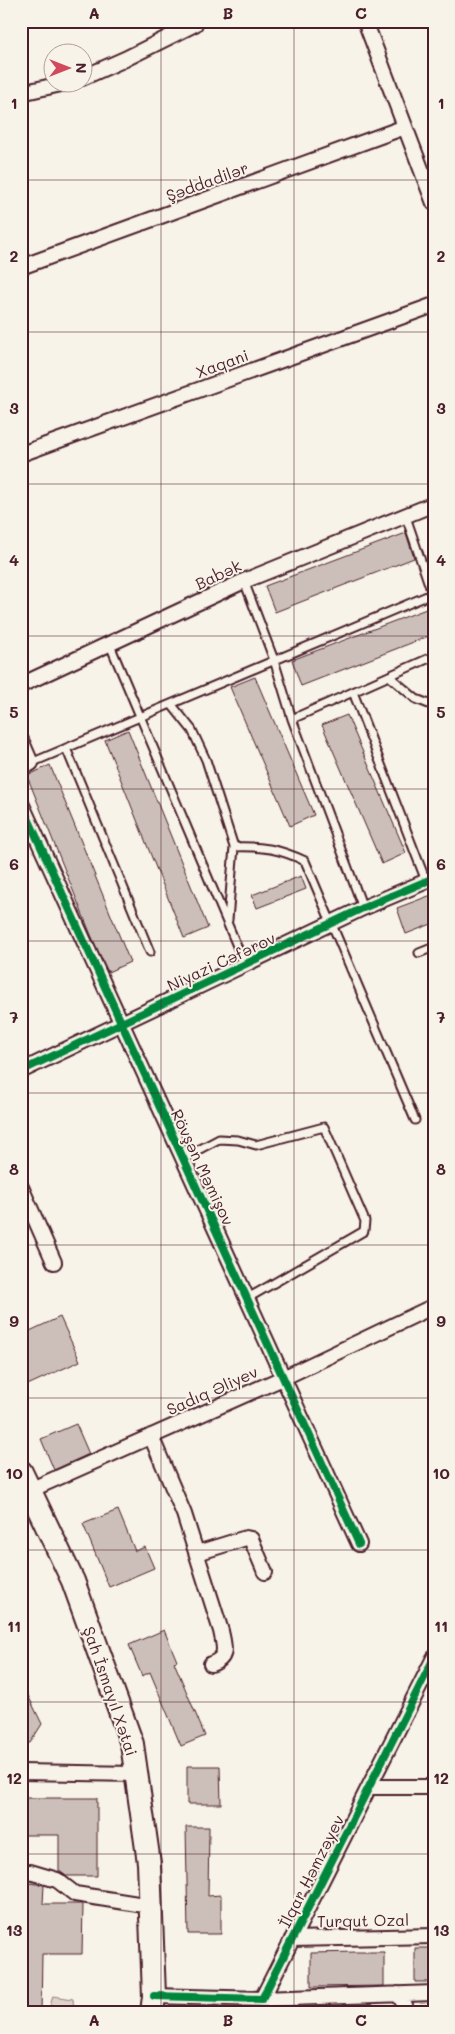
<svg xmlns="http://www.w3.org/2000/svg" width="455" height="2034" font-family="Mali,sans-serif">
	<rect width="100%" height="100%" fill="#f7f3e8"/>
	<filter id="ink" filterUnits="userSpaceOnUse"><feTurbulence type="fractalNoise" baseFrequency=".02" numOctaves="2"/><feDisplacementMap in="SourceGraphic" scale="10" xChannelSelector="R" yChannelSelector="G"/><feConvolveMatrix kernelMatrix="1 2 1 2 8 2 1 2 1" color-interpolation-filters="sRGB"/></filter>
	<g filter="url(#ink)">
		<path fill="#ded4cc" stroke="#947a7c" d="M53 1996 73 1999 74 2013H48Z"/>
		<path fill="#ccbfb9" stroke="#4a1f2b" d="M406 533 414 558 275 612 265 586Z
			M434 606V634L301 686 292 660Z
			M255 677 314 815 290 826 230 687Z
			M347 715 406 853 382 864 322 725Z
			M128 730 208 928 184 938 105 740Z
			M50 765 130 962 108 972 91 935 27 776Z
			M301 876 306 889 257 908 252 895Z
			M434 894V923L406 934 397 908Z
			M60 1317 80 1361 21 1388V1335Z
			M76 1424 89 1454 54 1470 41 1439Z
			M118 1510 135 1551 145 1547 154 1568 109 1587 83 1524Z
			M164 1630 177 1661 174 1662 205 1736 181 1746 150 1672 142 1676 129 1645Z
			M21 1681 42 1724 30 1743H21Z
			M187 1766H220L221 1804H187Z
			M21 1798H97V1876H66L59 1871V1835H21Z
			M186 1827H209L208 1896 221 1895V1934H188Z
			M21 1882 44 1885 43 1904H83L82 1954H42L41 2013H21Z
			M415 1948H434V1982H415Z
			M358 1952H384V1986L311 1987V1953Z"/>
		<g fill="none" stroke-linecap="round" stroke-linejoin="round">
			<g stroke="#4a1f2b" stroke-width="11">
				<path id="lane" d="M405 514 434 599
					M244 581 274 660 292 719 363 908
					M110 645 245 965
					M389 676 416 699 434 706
					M353 692 426 881
					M172 705 192 730 206 760 234 847 228 920
					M292 719 434 656
					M66 748 150 952
					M31 763 434 593
					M234 847C262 846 280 849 305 861L415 1120
					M419 953 434 947
					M183 1158 219 1139 238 1140 256 1145 324 1127 365 1221 364 1231 248 1298"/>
			</g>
			<g stroke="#4a1f2b" stroke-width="18">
				<path id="street" d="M365 21 434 203
					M82 78 125 59 195 24
					M21 93 70 82
					M21 267 405 127
					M21 454 434 305
					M21 685 244 581 434 504
					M21 740 31 763 21 769
					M21 803 359 1544
					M21 1071 363 908 434 878
					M21 1187 54 1262
					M151 1436 184 1514 221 1631C224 1646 229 1658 211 1664
					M30 1490 285 1377 434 1306
					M197 1553 246 1538 251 1539 265 1572
					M21 1772 136 1774
					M369 1787H434
					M21 1873 30 1872 57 1880 75 1894 150 1906
					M292 1939 434 1936
					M398 1994 405 2005 406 2013
					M154 1996 262 1999 434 1658
					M262 1999 434 1993"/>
			</g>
			<g stroke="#4a1f2b" stroke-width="26">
				<path id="primary" d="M21 1472 73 1581 132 1744 149 1863 154 1996 152 2013"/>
			</g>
			<use href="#lane" stroke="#f7f3e8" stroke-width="7"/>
			<use href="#street" stroke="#f7f3e8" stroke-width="14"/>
			<use href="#primary" stroke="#f7f3e8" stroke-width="22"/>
			<g stroke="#f7f3e8" stroke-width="11">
				<path id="cycleway" d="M21 803 359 1544
					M21 1071 363 908 434 878
					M154 1996 262 1999 434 1658"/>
			</g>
			<use href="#cycleway" stroke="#00873e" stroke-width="8"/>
		</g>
	</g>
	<path fill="none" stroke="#4a1f2b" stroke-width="1" stroke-opacity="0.55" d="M161 21V2013M294 21V2013M21 180H434M21 332H434M21 484H434M21 636H434M21 789H434M21 941H434M21 1093H434M21 1245H434M21 1398H434M21 1550H434M21 1702H434M21 1854H434"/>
	<g text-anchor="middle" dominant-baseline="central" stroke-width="4" stroke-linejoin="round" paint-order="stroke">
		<g font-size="16" fill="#4a1f2b" stroke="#f7f3e8">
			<text transform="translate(207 181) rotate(-20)">Şəddadilər</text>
			<text transform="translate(222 363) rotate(-20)">Xaqani</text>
			<text transform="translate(218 574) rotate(-25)">Babək</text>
			<text transform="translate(221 961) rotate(-25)">Niyazi Cəfərov</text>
			<text transform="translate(203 1167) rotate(65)">Rövşən Məmişov</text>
			<text transform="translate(212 1390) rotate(-24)">Sadıq Əliyev</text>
			<text transform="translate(111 1691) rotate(71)">Şah İsmayıl Xətai</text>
			<text transform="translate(311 1871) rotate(-63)">İlqar Həmzəyev</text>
			<text transform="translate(363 1920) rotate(-1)">Turqut Ozal</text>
		</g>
	</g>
	<rect width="455" height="2034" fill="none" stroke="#f7f3e8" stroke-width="55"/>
	<g transform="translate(68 68) rotate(90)"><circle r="24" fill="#f7f3e8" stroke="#b29e9c"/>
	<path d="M0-4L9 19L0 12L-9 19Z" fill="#d1495b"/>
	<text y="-8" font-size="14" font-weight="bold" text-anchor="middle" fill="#4a1f2b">N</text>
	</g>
	<rect x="28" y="28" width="400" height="1978" fill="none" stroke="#4a1f2b" stroke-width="2"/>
	<g font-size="16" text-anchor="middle" font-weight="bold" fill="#4a1f2b">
		<text x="94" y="19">A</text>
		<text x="228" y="19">B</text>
		<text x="361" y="19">C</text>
		<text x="14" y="109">1</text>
		<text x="441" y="109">1</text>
		<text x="14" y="262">2</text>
		<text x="441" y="262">2</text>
		<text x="14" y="414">3</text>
		<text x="441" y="414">3</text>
		<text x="14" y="566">4</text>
		<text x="441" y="566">4</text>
		<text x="14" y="718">5</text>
		<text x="441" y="718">5</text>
		<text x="14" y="870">6</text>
		<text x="441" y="870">6</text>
		<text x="14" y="1023">7</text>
		<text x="441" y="1023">7</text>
		<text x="14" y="1175">8</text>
		<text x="441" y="1175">8</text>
		<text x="14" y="1327">9</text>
		<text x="441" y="1327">9</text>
		<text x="14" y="1479">10</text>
		<text x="441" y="1479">10</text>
		<text x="14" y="1632">11</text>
		<text x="441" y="1632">11</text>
		<text x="14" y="1784">12</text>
		<text x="441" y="1784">12</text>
		<text x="14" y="1936">13</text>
		<text x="441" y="1936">13</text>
		<text x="94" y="2026">A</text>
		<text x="228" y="2026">B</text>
		<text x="361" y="2026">C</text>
	</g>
</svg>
